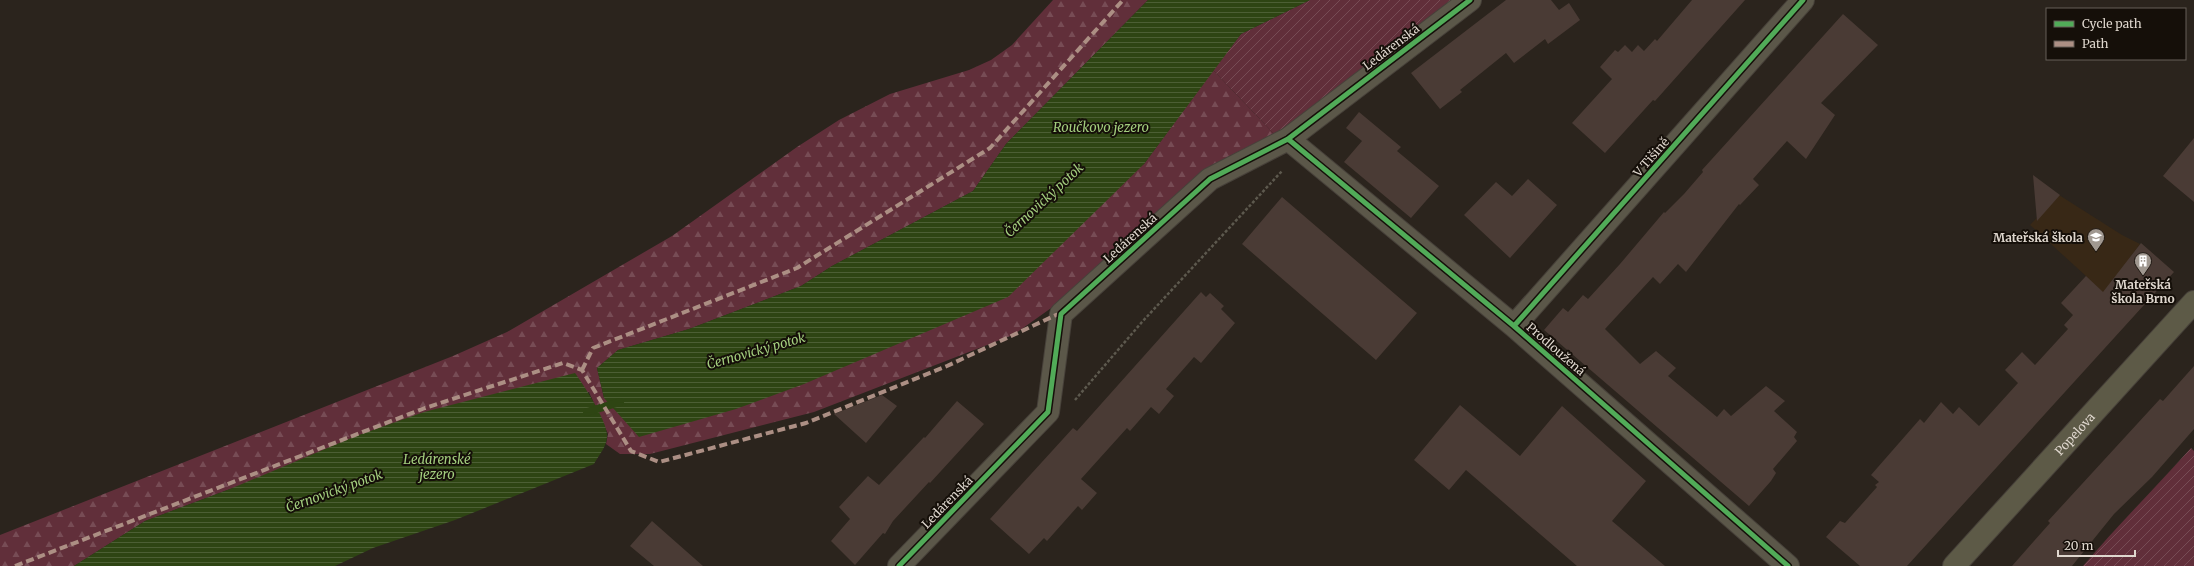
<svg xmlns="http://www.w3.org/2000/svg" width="2194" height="566" font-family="Merriweather,serif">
	<defs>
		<pattern id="forest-firs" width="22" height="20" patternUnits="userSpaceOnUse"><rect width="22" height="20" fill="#612f3a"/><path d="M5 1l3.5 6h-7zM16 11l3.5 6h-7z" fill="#774c55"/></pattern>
		<pattern id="garden-furrows" width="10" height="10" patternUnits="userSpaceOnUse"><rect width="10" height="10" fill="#612f3a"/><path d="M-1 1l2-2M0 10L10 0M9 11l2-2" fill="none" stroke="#774c55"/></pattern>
		<pattern id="water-rules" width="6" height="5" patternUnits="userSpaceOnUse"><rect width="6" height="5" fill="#2e4513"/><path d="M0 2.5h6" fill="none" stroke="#4c5f34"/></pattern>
	</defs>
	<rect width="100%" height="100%" fill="#2b241d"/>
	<path fill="#382816" d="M2059 195 2122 235 2140 244 2129 259 2128 264 2111 281 2141 308 2129 321 2098 293 2086 276 2030 225Z"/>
	<path fill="url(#forest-firs)" d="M1053 0H1148L1006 144 973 191 832 266 801 286 689 329 618 350 597 368 604 398 1144 164 1213 70 1278 138 1085 284 1013 335 814 412 650 454H620L606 444 608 434 589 392 230 489 145 521 74 566H0V535L453 356 507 332 672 236 797 147 839 120 890 94 969 70 991 60 1012 45Z"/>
	<path fill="url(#garden-furrows)" d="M1310 0H1461L1278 138 1213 70 1241 34Z
		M2191 448 2194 451V566H2083C2118 525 2155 488 2191 448Z"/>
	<path fill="url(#water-rules)" d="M1148 0H1310L1241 34 1144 164 1008 297 804 384 736 409 639 437 604 398 597 368 618 350 689 329 801 286 832 266 973 191 1006 144Z
		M575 373C583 384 608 422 607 436 607 446 599 455 594 464L455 520 373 548 335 566H74L145 521 230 489 356 436 424 412Z"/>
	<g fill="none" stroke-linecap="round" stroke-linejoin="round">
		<path stroke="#2e4513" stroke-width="8" d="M587 412 620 402"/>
	</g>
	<path fill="#4a3b35" d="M1506 0H1551L1559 10 1569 3 1580 20 1548 44 1545 39 1514 63 1506 53 1460 90 1462 92 1440 109 1411 73Z
		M1692 0H1745L1655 101 1653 100 1605 153 1572 123 1612 79 1600 67 1615 50 1618 52 1625 45 1632 52 1638 45 1644 51 1655 39 1657 41Z
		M1843 14 1878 45 1821 103 1835 115 1806 159 1787 141 1753 179 1759 185 1740 205 1739 204 1686 272 1678 264 1660 284 1653 277 1605 329 1640 364 1656 351 1676 368 1668 376 1717 417 1724 409 1731 416 1766 386 1785 401 1774 411 1797 432 1794 437 1797 441 1773 469 1776 473 1771 481 1749 506 1544 330 1563 308 1568 312 1583 295 1588 299 1620 264 1664 212 1665 213 1684 194 1703 172 1702 170Z
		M1359 112 1401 147 1397 151 1439 186 1411 218 1344 162 1362 141 1346 128Z
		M2194 138V202L2163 176Z
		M2033 175 2060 195 2037 221Z
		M1528 179 1557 205 1510 258 1464 215 1496 182 1512 196Z
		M1282 197 1417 313 1376 360 1242 244Z
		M2141 243 2174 272 1907 566H1860L1826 537 1840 521 1845 523 1877 487 1875 485 1879 482 1871 475 1920 419 1924 423 1941 402 1953 414 1959 407 1979 426 2018 383 2005 370 2022 352 2035 365 2068 329 2064 325 2073 315 2061 303 2086 276 2103 292Z
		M1201 292 1206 297 1210 293 1224 306 1221 309 1235 323 1201 363 1194 357 1166 389 1174 396 1159 414 1151 407 1130 431 1127 428 1081 479 1097 493 1082 510 1078 506 1047 541 1044 538 1029 554 990 519 1073 428 1077 431Z
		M2194 366V429L2152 477 2114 514 2072 566H2012L2050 523 2048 521 2160 399 2163 401Z
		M882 395 897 406 866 443 834 414Z
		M957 401 984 424 930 483 929 482 893 521 885 534 883 533 855 565 831 541 850 519 839 507 868 476 879 485 924 437 925 438Z
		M1460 405 1520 456 1562 406 1646 481 1612 521 1665 566H1577L1466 470 1449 490 1414 460Z
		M652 521 703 566H654L630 546Z"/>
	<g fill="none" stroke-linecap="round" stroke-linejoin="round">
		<g stroke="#47413a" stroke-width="24">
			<path id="street" d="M1288 139 1514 326 1788 566
				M1514 326 1803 0
				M899 566 1048 412 1061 314 1210 179 1288 139 1470 0"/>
		</g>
		<g stroke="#47413a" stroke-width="24">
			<g id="secondary">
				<path id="s1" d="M1954 566 2194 302"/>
			</g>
		</g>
		<path stroke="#5d594e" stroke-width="2.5" stroke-dasharray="3 2" stroke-linecap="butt" d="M1075 400 1142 322 1282 171"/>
		<use href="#street" stroke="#5b5749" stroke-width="22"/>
		<use href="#secondary" stroke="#5d5a47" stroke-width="22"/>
		<path stroke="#ac8f84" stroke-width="4" stroke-dasharray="8 4" stroke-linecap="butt" d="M582 370 593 348 797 268 990 148 1123 0
			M15 566 425 408 563 363 582 370 631 451 659 462 806 423 947 366 1056 315 1061 314"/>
		<g stroke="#150f09" stroke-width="8">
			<path id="cycleway" d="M1288 139 1514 326 1788 566
				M1514 326 1803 0
				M899 566 1048 412 1061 314 1210 179 1288 139 1470 0"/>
		</g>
		<use href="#cycleway" stroke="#51ab58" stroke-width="5"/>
	</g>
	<defs>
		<g id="school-pin" transform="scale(0.9)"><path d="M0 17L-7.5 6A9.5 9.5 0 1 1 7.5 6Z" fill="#a09890" stroke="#150f09"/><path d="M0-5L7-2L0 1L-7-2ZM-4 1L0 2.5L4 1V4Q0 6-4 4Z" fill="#fff"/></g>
		<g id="building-pin" transform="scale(0.9)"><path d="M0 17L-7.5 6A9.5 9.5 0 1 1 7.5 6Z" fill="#a09890" stroke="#150f09"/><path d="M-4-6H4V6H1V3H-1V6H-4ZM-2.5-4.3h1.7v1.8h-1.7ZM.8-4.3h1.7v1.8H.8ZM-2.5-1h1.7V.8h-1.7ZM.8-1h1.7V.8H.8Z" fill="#fff"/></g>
	</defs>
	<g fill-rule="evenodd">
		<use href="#school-pin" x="2096" y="237"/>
		<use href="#building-pin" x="2143" y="261"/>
	</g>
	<g text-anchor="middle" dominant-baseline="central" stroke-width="4" stroke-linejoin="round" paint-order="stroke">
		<g font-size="12" fill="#dfd7ce" stroke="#150f09">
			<text transform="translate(1391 47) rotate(-37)">Ledárenská</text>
			<text transform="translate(1651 157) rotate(-49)">V Tišině</text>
			<text transform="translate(1130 238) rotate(-42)">Ledárenská</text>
			<text transform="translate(1556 349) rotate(41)">Prodloužená</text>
			<text stroke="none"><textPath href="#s1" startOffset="179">Popelova</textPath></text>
			<text transform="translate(947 502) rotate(-46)">Ledárenská</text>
		</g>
		<g font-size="12" font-weight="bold" fill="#dfd7ce" stroke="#150f09" text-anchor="end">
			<text x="2083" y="237">Mateřská škola</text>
			<text x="2143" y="284" text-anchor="middle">Mateřská<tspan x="2143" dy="14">škola Brno</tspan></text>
		</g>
		<g font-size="13" font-style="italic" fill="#a3ce7e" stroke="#150f09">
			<text x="1101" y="127">Roučkovo jezero</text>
			<text transform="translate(1044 200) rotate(-43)">Černovický potok</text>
			<text transform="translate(756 351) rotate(-16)">Černovický potok</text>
			<text x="437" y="459">Ledárenské<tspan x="437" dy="15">jezero</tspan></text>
			<text transform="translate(334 491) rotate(-20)">Černovický potok</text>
		</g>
	</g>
	<rect x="2046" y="8" width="140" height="52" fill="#150f09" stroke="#665f58"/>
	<rect x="2054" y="21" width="20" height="6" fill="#51ab58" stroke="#665f58"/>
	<text x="2082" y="28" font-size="12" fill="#dfd7ce">Cycle path</text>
	<rect x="2054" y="41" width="20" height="6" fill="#ac8f84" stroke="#665f58"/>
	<text x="2082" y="48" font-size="12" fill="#dfd7ce">Path</text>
	<path d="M2058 550v6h77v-6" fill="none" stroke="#dfd7ce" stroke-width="2"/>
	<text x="2064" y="550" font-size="12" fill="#dfd7ce" stroke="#150f09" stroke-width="3" paint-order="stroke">20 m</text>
</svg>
